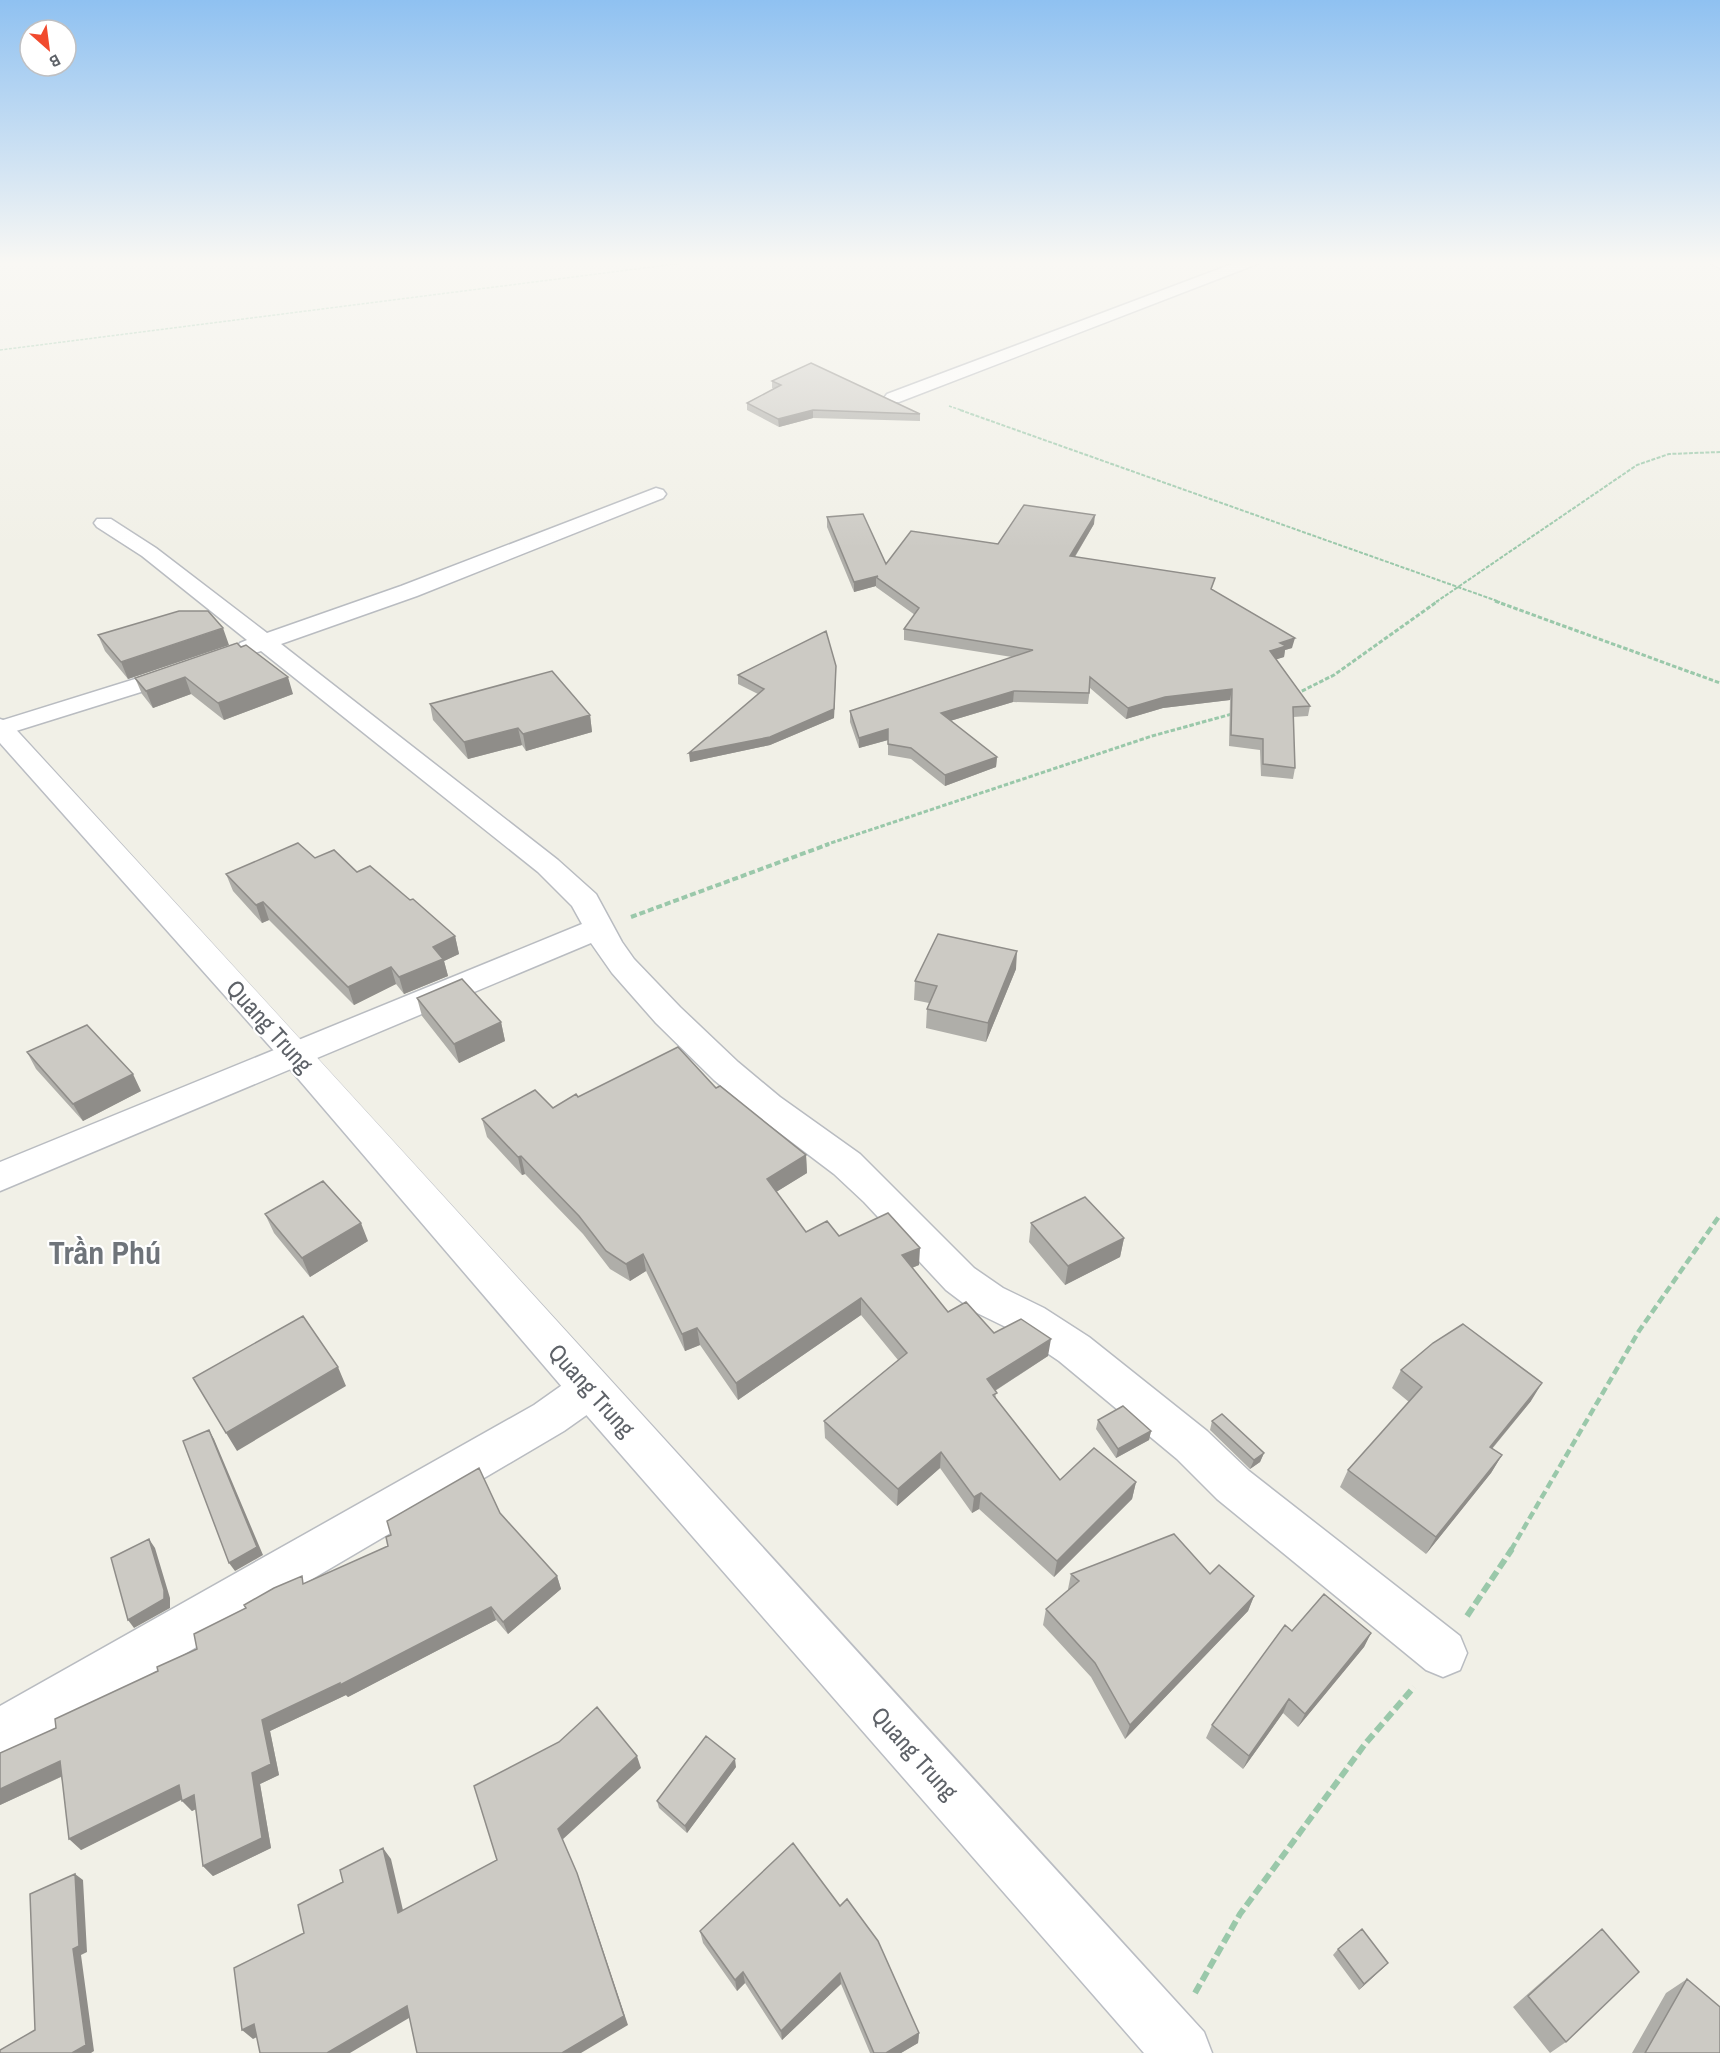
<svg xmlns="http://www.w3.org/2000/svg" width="1720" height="2053" font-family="'Archivo Narrow',sans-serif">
	<rect width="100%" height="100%" fill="#f1f0e7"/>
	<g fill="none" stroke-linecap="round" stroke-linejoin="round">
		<g stroke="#b9bcc1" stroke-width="3">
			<path id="minor" d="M1240 261H1259L1257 264 899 402H887L884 398 887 394Z
				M656 488 663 490 666 494 663 498 417 596 281 644 558 860 596 894 622 942 634 959 680 1007 738 1062 780 1097 860 1154 974 1268 1003 1288 1044 1308 1089 1337 1207 1431 1249 1471 1460 1636 1467 1653 1460 1670 1443 1677 1426 1670 1217 1499 1177 1459 1059 1361 1016 1332 975 1312 946 1290 864 1202 834 1174 756 1115 714 1080 656 1023 612 973 591 943 0 1191V1162L582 924 572 906 538 872 261 651 248 655 240 653 236 648 240 643 247 640 142 556 97 527 94 523 97 519H111L156 548 267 633 401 586Z
				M180 665 189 667 192 672 189 677 0 736V721Z
				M590 1371 605 1376 611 1389 605 1402 564 1431 18 1752 0 1759V1706L534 1405 575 1376Z"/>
		</g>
		<g stroke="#b9bcc1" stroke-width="3">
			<path id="tertiary" d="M1708 261H1720V268Z"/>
		</g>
		<g stroke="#babdc3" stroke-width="3">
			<path id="secondary" d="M0 719 9 722C410 1156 805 1596 1204 2032L1212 2053H1144L575 1402 283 1061 0 743Z"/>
		</g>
		<path stroke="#9ac8aa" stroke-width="1.5" stroke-dasharray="3 1.5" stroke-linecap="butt" d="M0 350 699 261
			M949 406 964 411"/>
		<path stroke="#9ac8aa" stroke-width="2" stroke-dasharray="4 1.5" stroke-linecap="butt" d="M960 410 1500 602
			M1436 602 1637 465 1669 454 1720 452"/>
		<path stroke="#9ac8aa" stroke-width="3" stroke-dasharray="4.5 2" stroke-linecap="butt" d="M1495 601 1720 683
			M1296 694 1334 675 1438 601
			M825 845 1152 736 1232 714"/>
		<path stroke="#9ac8aa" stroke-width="4" stroke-dasharray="6 3" stroke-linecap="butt" d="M631 917 829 844"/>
		<path stroke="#9ac8aa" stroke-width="4.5" stroke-dasharray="8 4" stroke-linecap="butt" d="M1511 1550 1639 1331 1720 1215"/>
		<path stroke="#9ac8aa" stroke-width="6" stroke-dasharray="10 4.5" stroke-linecap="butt" d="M1467 1616 1512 1549
			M1195 1993 1240 1914 1365 1744 1414 1687"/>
		<use href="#minor" fill="#fff" fill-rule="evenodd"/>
		<use href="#tertiary" fill="#fff" fill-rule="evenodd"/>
		<use href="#secondary" fill="#fff" fill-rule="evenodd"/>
	</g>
	<path fill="#afaea9" d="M772 381 920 414V421L813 418 779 427 747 410V403L774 389 772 388Z
		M827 517 886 564 998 544 1094 524 1075 557 1213 590 1292 648 1285 650 1284 657 1276 659 1310 706 1308 716 1293 717 1295 768 1293 779 1261 776 1260 750 1229 746 1230 700 1163 708 1126 719 1090 688 1088 704 1013 702 950 721 997 757 996 767 945 786 911 759 888 755V740L859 748 850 722V711L1012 657 904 640V629L915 615 876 587V586L854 592 827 527Z
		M98 635 229 645 128 679 105 651Z
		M237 643 293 694 224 720 191 694 153 708 142 694 135 678Z
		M836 666 834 718 770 745 690 762 758 694 738 684V675Z
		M430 704 590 715 592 732 526 751 522 745 468 759 433 720Z
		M315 858 357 872 455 936 459 954 444 961 448 976 404 994 396 984 354 1005 269 920 262 923 233 891 226 874Z
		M1016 969 986 1042 926 1028 927 1009 929 1003 914 1000 915 981Z
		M417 998 501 1022 505 1041 459 1063 422 1016Z
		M27 1052 141 1091 83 1121 36 1069Z
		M716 1088 806 1155 807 1173 776 1192 806 1232 839 1236 919 1265 912 1268 948 1312 1048 1356 995 1391 996 1399 1060 1480 1136 1482 1132 1499 1054 1577 979 1509 972 1513 940 1468 897 1506 825 1438 824 1421 898 1360 861 1315 738 1400 700 1345 685 1351 646 1271 630 1281 610 1269 583 1234 525 1174 522 1175 487 1137 482 1119 553 1108 578 1097Z
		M265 1214 368 1241 310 1277 274 1233Z
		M1031 1223 1124 1238 1120 1257 1065 1285 1029 1242Z
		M1401 1370 1531 1401 1492 1449 1502 1455 1491 1473 1426 1554 1340 1487 1348 1470 1409 1402 1392 1388Z
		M1098 1420 1151 1431 1149 1440 1116 1458 1096 1429Z
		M1212 1421 1264 1453 1260 1462 1250 1469 1210 1430Z
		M500 1513 557 1576 561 1589 508 1634 496 1620 348 1697 346 1695 270 1731 279 1775 260 1784 271 1848 213 1876 203 1866 196 1809 192 1811 181 1799 81 1850 61 1777 0 1805V1753L56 1728 197 1649 305 1583Z
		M1071 1574H1210L1254 1596 1248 1611 1125 1739 1091 1677 1043 1625 1046 1609 1069 1590 1068 1589Z
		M1292 1631 1371 1633 1364 1647 1298 1727 1283 1713 1243 1769 1206 1738 1212 1725Z
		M736 1767 687 1833 659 1808 657 1801Z
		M793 1843 919 2033 918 2043 901 2053H870L841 1984 782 2040 745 1983 737 1991 703 1943 700 1931Z
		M1602 1929 1566 2042 1550 2053 1513 2007 1587 1942Z
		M1338 1949 1388 1963 1359 1990 1333 1955Z
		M1687 1979 1720 2053H1632L1666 1993Z"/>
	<path fill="#8f8d89" d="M813 410V418L779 427 778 419Z
		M1095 515 1094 524 1069 566 1070 556Z
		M878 576 876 577V586L854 592V582Z
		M223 628 229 645 128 679 121 662Z
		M1295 638 1292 648 1285 650 1284 657 1268 662 1270 651 1280 643Z
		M836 666 834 718 770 745 690 762 689 753Z
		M185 677 191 694 153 708 146 691Z
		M288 677 293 694 224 720 218 703Z
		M1232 689 1230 700 1163 708 1126 719 1128 708 1165 697Z
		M1014 691 1013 702 940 724 941 713Z
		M590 715 592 732 526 751 523 734Z
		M518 728 522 745 468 759 464 742Z
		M888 729V740L859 748V738Z
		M997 757 996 767 945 786V775Z
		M263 902 269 920 262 923 256 905Z
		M455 936 459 954 444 961 448 976 404 994 399 977 433 947Z
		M1017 951 1016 969 986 1042 988 1023Z
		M391 967 396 984 354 1005 348 987Z
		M501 1022 505 1041 459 1063 454 1044Z
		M133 1074 141 1091 83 1121 73 1104Z
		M806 1155 807 1173 768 1197 767 1179Z
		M521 1156 525 1174 522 1175 518 1157Z
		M361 1223 368 1241 310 1277 302 1258Z
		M1124 1238 1120 1257 1065 1285 1068 1266Z
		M920 1248 919 1265 901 1272 902 1255Z
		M643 1254 646 1271 630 1281 626 1264Z
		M861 1298V1315L738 1400 736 1383Z
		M697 1328 700 1345 685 1351 682 1334Z
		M1051 1339 1048 1356 985 1397 987 1379Z
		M338 1367 346 1386 237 1451 226 1433Z
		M1542 1383 1531 1401 1479 1464 1490 1447Z
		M209 1430 214 1439 263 1555 235 1571 229 1563Z
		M1151 1431 1149 1440 1116 1458 1118 1449Z
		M941 1452 940 1468 897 1506 898 1489Z
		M1264 1453 1260 1462 1250 1469 1254 1460Z
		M1502 1455 1491 1473 1426 1554 1436 1537Z
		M1136 1482 1132 1499 1054 1577 1057 1561Z
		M981 1493 979 1509 972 1513 974 1497Z
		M149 1539 155 1548 170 1598V1608L134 1628 128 1620Z
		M557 1576 561 1589 508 1634 503 1622Z
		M1254 1596 1248 1611 1125 1739 1130 1725Z
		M491 1607 496 1620 348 1697 346 1695 270 1731 279 1775 260 1784 271 1848 213 1876 203 1866 252 1773 262 1720Z
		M1371 1633 1364 1647 1298 1727 1305 1714Z
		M1289 1699 1283 1713 1243 1769 1249 1756Z
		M637 1756 641 1768 562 1840 558 1829Z
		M735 1759 736 1767 687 1833 685 1826Z
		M60 1761 71 1772 0 1805V1789Z
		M179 1785 189 1796 81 1850 69 1839Z
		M194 1795 204 1805 192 1811 182 1801Z
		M383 1848 391 1859 406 1923 398 1913Z
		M577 1873 581 1884 628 2025 581 2053H562Z
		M75 1874 83 1880 87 1952 81 1955 94 2051 91 2053H72L73 1949Z
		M1388 1963 1382 1969 1359 1990 1364 1984Z
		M743 1972 745 1983 737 1991 735 1980Z
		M840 1973 841 1984 782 2040 781 2031Z
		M407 2006 414 2015 350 2053H327Z
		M254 2024 265 2033 253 2039 242 2030Z
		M919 2033 918 2043 901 2053H886Z"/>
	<path fill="#cccac4" stroke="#8f8d89" stroke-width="1.5" d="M811 363 920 414 813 410 778 419 747 403 781 385 772 381Z
		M1024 505 1095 515 1070 556 1215 578 1211 589 1295 638 1280 643 1286 646 1270 651 1310 706 1293 707 1295 768 1263 764V739L1231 735 1232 689 1165 697 1128 708 1090 677 1089 693 1014 691 941 713 997 757 945 775 911 748 888 744V729L859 738 850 711 1033 650 904 629 919 608 876 577 878 576 854 582 827 517 863 514 886 564 911 531 998 544Z
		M179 611H208L223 628 121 662 98 635Z
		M826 631 836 666 834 709 770 737 689 753 764 689 738 675Z
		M237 643 241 647 246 645 288 677 218 703 185 677 146 691 135 678Z
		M552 671 590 715 523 734 518 728 464 742 430 704Z
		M298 843 315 858 334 850 357 872 370 866 410 900 413 899 455 936 433 947 443 959 399 977 391 967 348 987 263 902 256 905 226 874Z
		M938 934 1017 951 988 1023 927 1009 937 986 915 981Z
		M462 979 501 1022 454 1044 417 998Z
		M87 1025 133 1074 73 1104 27 1052Z
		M678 1047 716 1088 720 1086 806 1155 767 1179 806 1232 827 1221 839 1236 888 1213 920 1248 902 1255 948 1312 966 1302 994 1333 1021 1319 1051 1339 987 1379 997 1393 993 1395 1060 1480 1094 1448 1136 1482 1057 1561 981 1493 974 1497 941 1452 898 1489 824 1421 907 1353 861 1298 736 1383 697 1328 682 1334 643 1254 626 1264 606 1251 579 1216 521 1156 518 1157 482 1119 535 1090 553 1108 576 1094 578 1097Z
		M323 1181 361 1223 302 1258 265 1214Z
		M1085 1197 1124 1238 1068 1266 1031 1223Z
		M303 1316 338 1367 226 1433 193 1378Z
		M1463 1324 1542 1383 1490 1447 1502 1455 1436 1537 1348 1470 1422 1387 1401 1370 1433 1343Z
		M1123 1406 1151 1431 1118 1449 1098 1420Z
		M1222 1414 1264 1453 1254 1460 1212 1421Z
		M209 1430 257 1547 229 1563 183 1441Z
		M479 1468 500 1513 557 1576 503 1622 491 1607 340 1685V1683L262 1720 271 1764 252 1773 262 1838 203 1866 194 1795 182 1801 179 1785 69 1839 60 1761 0 1789V1753L56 1728 55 1719 158 1671 157 1667 197 1649 194 1634 246 1608 244 1605 274 1588 302 1576 303 1584 388 1546 386 1537 391 1535 387 1521Z
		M1174 1534 1210 1574 1219 1565 1254 1596 1130 1725 1095 1663 1046 1609 1079 1581 1071 1574Z
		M149 1539 164 1590V1599L128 1620 111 1558Z
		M1324 1594 1371 1633 1305 1714 1289 1699 1249 1756 1212 1725 1285 1625 1292 1631Z
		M597 1707 637 1756 558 1829 577 1873 624 2016 562 2053H417L407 2006 327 2053H260L254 2024 242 2030 234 1968 304 1933 298 1905 343 1882 340 1870 383 1848 398 1913 497 1860 474 1786 559 1742Z
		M706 1736 735 1759 685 1826 657 1801Z
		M793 1843 840 1906 847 1899 878 1941 919 2033 886 2053H874L840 1973 781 2031 743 1972 735 1980 700 1931Z
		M75 1874 79 1946 73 1949 86 2045 72 2053H0V2050L35 2030 30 1894Z
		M1362 1929 1388 1963 1364 1984 1338 1949Z
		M1602 1929 1639 1972 1566 2042 1528 1996Z
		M1687 1979 1720 2007V2053H1645Z"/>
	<linearGradient id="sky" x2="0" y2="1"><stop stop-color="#8fc1f1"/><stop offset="0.48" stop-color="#f9f8f4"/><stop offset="1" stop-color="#f9f8f4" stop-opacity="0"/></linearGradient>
	<rect width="1720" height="548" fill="url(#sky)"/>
	<g text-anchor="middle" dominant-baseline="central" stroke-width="4.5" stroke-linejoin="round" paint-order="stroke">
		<g font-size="24" fill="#5e6268" stroke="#fff">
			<text transform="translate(270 1026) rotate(48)">Quang Trung</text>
			<text transform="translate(592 1390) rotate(48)">Quang Trung</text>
			<text transform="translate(915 1753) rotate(48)">Quang Trung</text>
		</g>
		<g font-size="32" font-weight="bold" fill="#6f747a" stroke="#fff">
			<text x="105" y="1252">Trần Phú</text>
		</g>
	</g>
	<g transform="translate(48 48) rotate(152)"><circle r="28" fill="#ffffff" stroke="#bfc0c3" stroke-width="1.5"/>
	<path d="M0-4.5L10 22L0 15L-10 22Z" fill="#f14a2e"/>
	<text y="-9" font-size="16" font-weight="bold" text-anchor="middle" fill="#5e6268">B</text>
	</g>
</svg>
